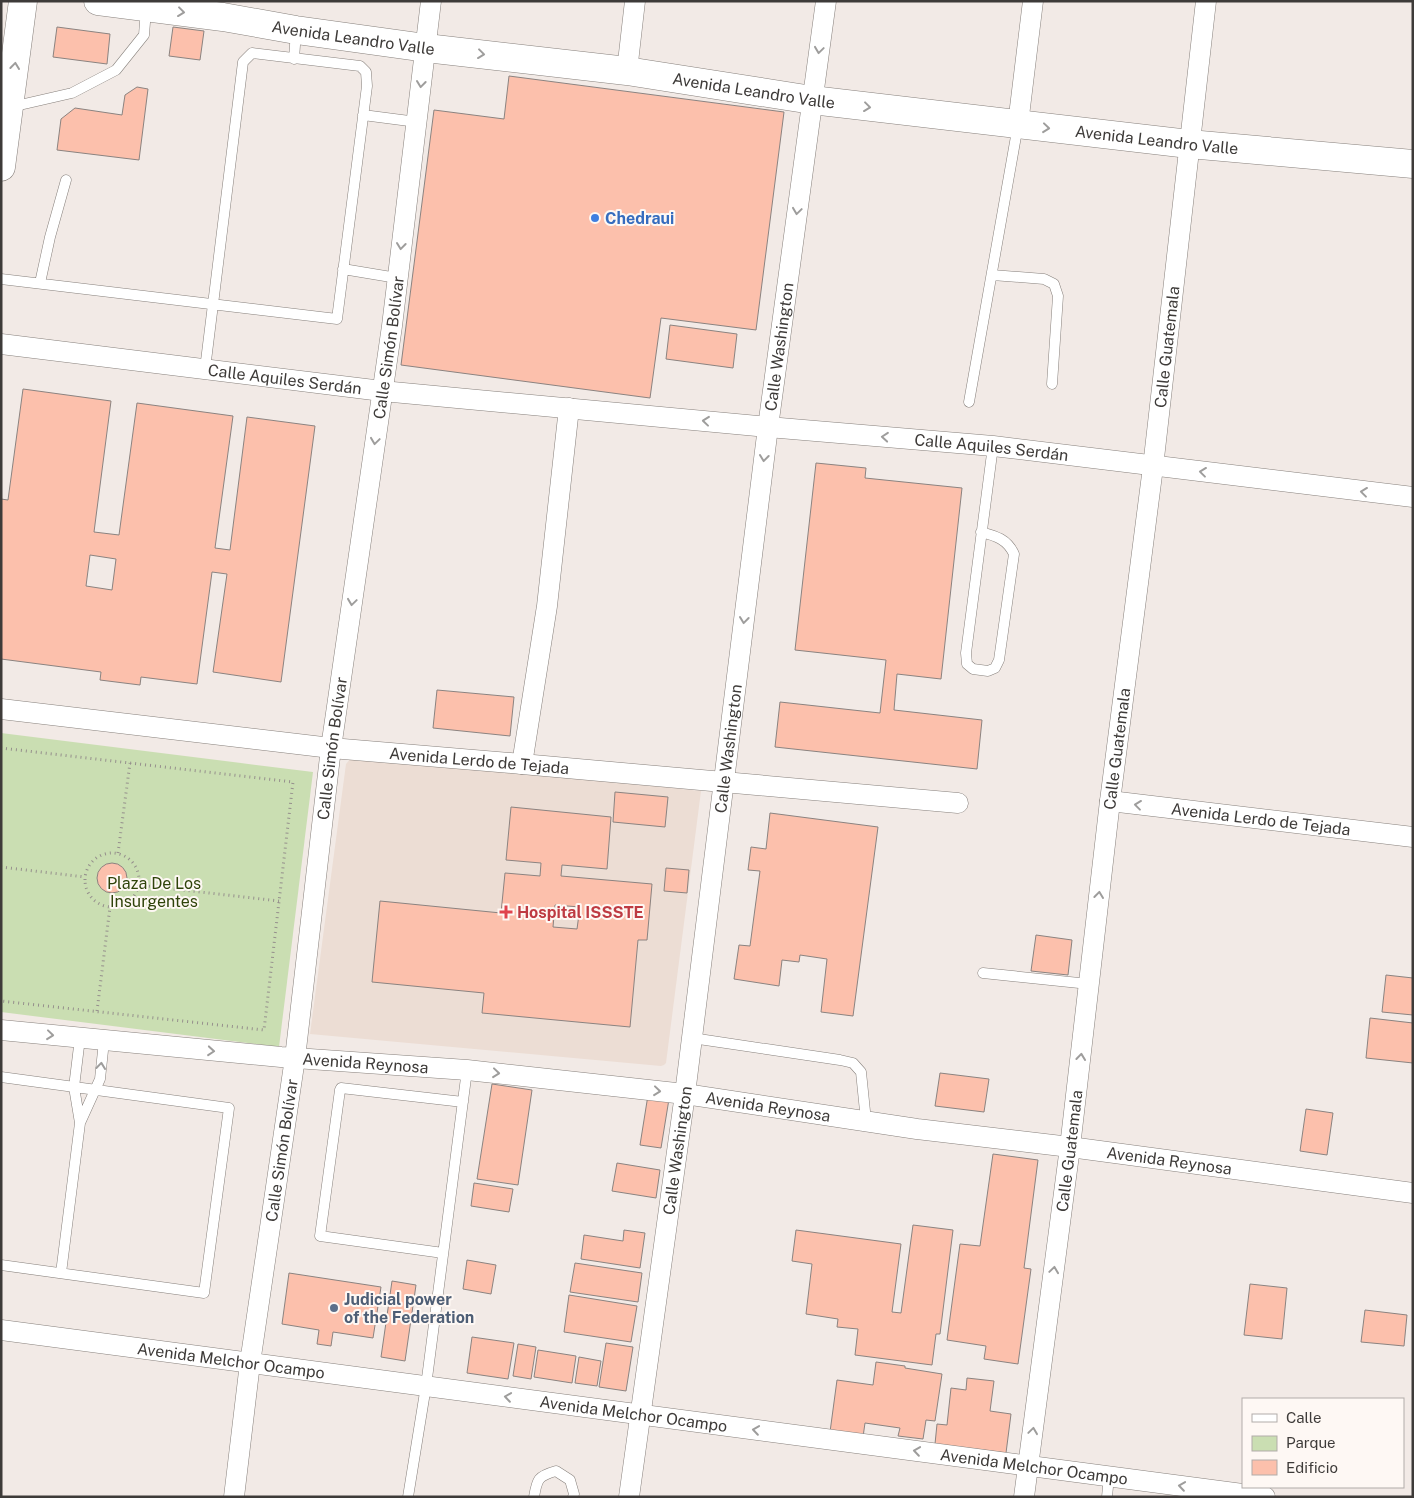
<svg xmlns="http://www.w3.org/2000/svg" width="1414" height="1498" font-family="'Public Sans',sans-serif">
	<rect width="100%" height="100%" fill="#f2eae6"/>
	<path fill="#ecddd4" d="M362 756 701 791 666 1063 664 1065 661 1066 310 1034 346 764 351 758Z"/>
	<path fill="#cadeb2" d="M1 733 313 772 279 1047 1 1012Z"/>
	<path fill="#fcc0ac" stroke="#8b8380" fill-rule="evenodd" d="M57 27 110 34 107 64 53 57Z
		M173 27 204 31 200 60 169 56Z
		M509 76 784 112 756 330 661 318 650 398 401 365 434 110 504 119Z
		M137 87 148 89 139 160 57 150 61 119 75 108 122 115 125 95Z
		M670 325 737 334 733 368 666 359Z
		M23 389 111 401 94 532 119 535 137 403 233 416 215 548 230 550 247 417 315 426 281 682 213 672 227 574 212 572 197 684 141 677 140 685 100 680 101 672 1 659V499L8 500ZM90 555 116 559 112 590 86 586Z
		M816 463 866 468 865 478 962 488 941 679 897 674 894 710 982 720 977 769 775 747 780 702 880 713 886 660 795 650Z
		M437 690 514 697 510 736 433 728Z
		M615 792 668 797 665 827 613 822Z
		M511 807 611 817 607 869 562 865 561 876 652 884 647 940H638L630 1027 482 1013 484 993 372 982 380 901 501 913 505 873 540 876 541 863 506 860ZM555 905 580 907 577 929 553 927Z
		M770 813 878 827 853 1016 821 1012 827 959 800 955 799 962 782 960 779 986 734 979 739 945 750 946 760 871 748 870 751 847 766 849Z
		M97 878a15 15 0 1 1 30 0a15 15 0 1 1-30 0Z
		M666 868 689 870 687 893 664 891Z
		M1036 935 1072 940 1068 975 1031 971Z
		M1386 975 1413 978V1015L1382 1012Z
		M1370 1018 1413 1023V1063L1366 1058Z
		M940 1073 989 1079 984 1112 935 1106Z
		M492 1084 532 1090 518 1185 477 1179Z
		M648 1095 669 1099 661 1148 640 1145Z
		M1306 1109 1333 1113 1327 1155 1300 1151Z
		M993 1154 1038 1160 1024 1268 1031 1269 1018 1364 984 1359 986 1346 947 1340 960 1244 980 1246Z
		M617 1163 660 1170 656 1198 612 1191Z
		M474 1183 513 1189 509 1212 471 1206Z
		M913 1225 953 1230 940 1334H936L932 1365 855 1355 858 1329 837 1327 838 1319 806 1314 812 1264 792 1261 796 1230 901 1244 892 1312 901 1313Z
		M624 1230 645 1233 640 1268 581 1259 584 1235 623 1241Z
		M467 1260 496 1265 491 1294 463 1289Z
		M575 1263 642 1273 638 1302 570 1292Z
		M289 1273 381 1287 373 1338 333 1332 331 1346 317 1344 319 1330 282 1324Z
		M392 1281 416 1285 405 1361 381 1357Z
		M1250 1284 1287 1288 1282 1339 1244 1335Z
		M569 1295 637 1306 631 1342 564 1332Z
		M1365 1310 1407 1315 1404 1346 1361 1342Z
		M472 1337 514 1343 508 1379 467 1373Z
		M606 1343 633 1347 626 1391 599 1387Z
		M518 1344 536 1347 531 1379 513 1376Z
		M538 1350 576 1356 572 1383 534 1377Z
		M579 1357 601 1361 597 1386 575 1383Z
		M876 1362 905 1366V1368L942 1374 935 1421 926 1420 923 1439 898 1436 900 1428 865 1423 863 1437 830 1432 837 1380 873 1385Z
		M967 1378 994 1381 990 1411 1011 1414 1006 1453 935 1444 937 1424 947 1425 951 1388 966 1390Z"/>
	<g fill="none" stroke-linecap="round" stroke-linejoin="round">
		<g stroke="#87807c" stroke-width="11">
			<path id="lane" d="M294 59 296 31
				M11 107 72 93 116 70 144 35 146 9
				M363 115 417 122
				M343 269 397 278
				M992 275 1044 279 1054 284 1058 296 1052 384
				M1 279 337 319 367 86 366 72 360 66 252 53 243 62 205 369
				M40 283 50 237 66 180
				M969 402 1018 125
				M981 532C996 536 1007 539 1014 554L999 660 995 668 988 671 973 669 967 664 966 653 993 446
				M983 973 1089 984
				M692 1038 840 1060 853 1063 861 1072 866 1121
				M1 1077 229 1108 204 1293 1 1265
				M80 1123 100 1079 104 1041
				M443 1253 320 1236 340 1090 341 1088 463 1102
				M61 1273 80 1123 74 1087 80 1038
				M408 1497 426 1386 467 1070
				M534 1497C537 1479 538 1476 556 1471L570 1480 574 1494 573 1497
				M1107 1497 1109 1476"/>
		</g>
		<g stroke="#87807c" stroke-width="21">
			<g id="street">
				<path d="M627 71 635 1"/>
				<path d="M1018 124 1033 1"/>
				<path id="s1" d="M1 344 382 391 768 427 993 446 1413 497"/>
				<path id="s2" d="M1 709 331 748 522 764 958 803"/>
				<path d="M522 764 547 606 569 408"/>
				<path id="s3" d="M1110 801 1413 837"/>
				<path id="s4" d="M1 1030 281 1057 467 1070 685 1094 917 1129 1070 1147 1413 1193"/>
				<path id="s5" d="M1 1330 1265 1497"/>
				<path id="s6" d="M234 1497 250 1363 295 1058 331 748 392 326 431 1"/>
				<path id="s7" d="M629 1497 685 1094 768 427 826 1"/>
				<path id="s8" d="M1024 1497 1070 1147 1110 801 1153 467 1206 1"/>
			</g>
		</g>
		<g stroke="#87807c" stroke-width="29">
			<g id="secondary">
				<path id="s9" d="M98 1 223 17 296 30 426 48 627 71 812 100 1189 144 1413 164"/>
				<path d="M1 167 23 1"/>
			</g>
		</g>
		<path stroke="#958f8c" stroke-width="3" stroke-dasharray="1 4" stroke-linecap="butt" d="M1 748 293 782 264 1030 1 1001
			M85 880a27 27 0 1 1 54 0a27 27 0 1 1-54 0Z
			M118 853 130 763
			M1 867 85 877
			M139 885 279 901
			M97 1011 110 907"/>
		<use href="#lane" stroke="#fff" stroke-width="10"/>
		<use href="#street" stroke="#fff" stroke-width="20"/>
		<use href="#secondary" stroke="#fff" stroke-width="28"/>
	</g>
	<defs><path id="oneway-chevron" d="M-2-3.5L2.5 0L-2 3.5" fill="none" stroke-width="1.6" stroke-linecap="round" stroke-linejoin="round" transform="scale(1.25)"/></defs>
	<g stroke="#9e9d9c">
		<use href="#oneway-chevron" transform="translate(181 12) rotate(7)"/>
		<use href="#oneway-chevron" transform="translate(819 50) rotate(98)"/>
		<use href="#oneway-chevron" transform="translate(481 54) rotate(7)"/>
		<use href="#oneway-chevron" transform="translate(15 66) rotate(-83)"/>
		<use href="#oneway-chevron" transform="translate(421 84) rotate(97)"/>
		<use href="#oneway-chevron" transform="translate(867 107) rotate(7)"/>
		<use href="#oneway-chevron" transform="translate(1046 128) rotate(6)"/>
		<use href="#oneway-chevron" transform="translate(797 211) rotate(98)"/>
		<use href="#oneway-chevron" transform="translate(401 246) rotate(97)"/>
		<use href="#oneway-chevron" transform="translate(706 421) rotate(-174)"/>
		<use href="#oneway-chevron" transform="translate(885 437) rotate(-175)"/>
		<use href="#oneway-chevron" transform="translate(375 441) rotate(98)"/>
		<use href="#oneway-chevron" transform="translate(764 458) rotate(97)"/>
		<use href="#oneway-chevron" transform="translate(1203 472) rotate(-173)"/>
		<use href="#oneway-chevron" transform="translate(1364 492) rotate(-173)"/>
		<use href="#oneway-chevron" transform="translate(352 602) rotate(98)"/>
		<use href="#oneway-chevron" transform="translate(744 620) rotate(97)"/>
		<use href="#oneway-chevron" transform="translate(1138 805) rotate(-173)"/>
		<use href="#oneway-chevron" transform="translate(1099 895) rotate(-83)"/>
		<use href="#oneway-chevron" transform="translate(50 1035) rotate(6)"/>
		<use href="#oneway-chevron" transform="translate(211 1051) rotate(5)"/>
		<use href="#oneway-chevron" transform="translate(1081 1057) rotate(-84)"/>
		<use href="#oneway-chevron" transform="translate(101 1066) rotate(-84)"/>
		<use href="#oneway-chevron" transform="translate(496 1073) rotate(6)"/>
		<use href="#oneway-chevron" transform="translate(657 1091) rotate(6)"/>
		<use href="#oneway-chevron" transform="translate(1054 1270) rotate(-82)"/>
		<use href="#oneway-chevron" transform="translate(508 1397) rotate(-172)"/>
		<use href="#oneway-chevron" transform="translate(756 1430) rotate(-172)"/>
		<use href="#oneway-chevron" transform="translate(1033 1431) rotate(-82)"/>
		<use href="#oneway-chevron" transform="translate(917 1451) rotate(-172)"/>
		<use href="#oneway-chevron" transform="translate(1182 1486) rotate(-172)"/>
	</g>
	<circle fill="#3f7fe0" stroke="#fef8f4" stroke-width="2" cx="595" cy="218" r="5"/>
	<path fill="#e0444e" stroke="#fef8f4" stroke-width="2" d="M503.5 904.5h5v5h5v5h-5v5h-5v-5h-5v-5h5z"/>
	<circle fill="#5c6f8a" stroke="#fef8f4" stroke-width="2" cx="334" cy="1308" r="5"/>
	<g text-anchor="middle" dominant-baseline="central" stroke-width="4" stroke-linejoin="round" paint-order="stroke">
		<g font-size="16" fill="#3e3b39" stroke="#fef8f4">
			<text stroke="none"><textPath href="#s9" startOffset="258">Avenida Leandro Valle</textPath></text>
			<text stroke="none"><textPath href="#s9" startOffset="662">Avenida Leandro Valle</textPath></text>
			<text stroke="none"><textPath href="#s9" startOffset="1068">Avenida Leandro Valle</textPath></text>
			<text stroke="none"><textPath href="#s7" startOffset="1160">Calle Washington</textPath></text>
			<text stroke="none"><textPath href="#s8" startOffset="1159">Calle Guatemala</textPath></text>
			<text stroke="none"><textPath href="#s6" startOffset="1160">Calle Simón Bolívar</textPath></text>
			<text stroke="none"><textPath href="#s1" startOffset="286">Calle Aquiles Serdán</textPath></text>
			<text stroke="none"><textPath href="#s1" startOffset="996">Calle Aquiles Serdán</textPath></text>
			<text stroke="none"><textPath href="#s6" startOffset="755">Calle Simón Bolívar</textPath></text>
			<text stroke="none"><textPath href="#s7" startOffset="755">Calle Washington</textPath></text>
			<text stroke="none"><textPath href="#s8" startOffset="754">Calle Guatemala</textPath></text>
			<text stroke="none"><textPath href="#s2" startOffset="481">Avenida Lerdo de Tejada</textPath></text>
			<text stroke="none"><textPath href="#s3" startOffset="152">Avenida Lerdo de Tejada</textPath></text>
			<text stroke="none"><textPath href="#s4" startOffset="366">Avenida Reynosa</textPath></text>
			<text stroke="none"><textPath href="#s4" startOffset="771">Avenida Reynosa</textPath></text>
			<text stroke="none"><textPath href="#s6" startOffset="350">Calle Simón Bolívar</textPath></text>
			<text stroke="none"><textPath href="#s7" startOffset="350">Calle Washington</textPath></text>
			<text stroke="none"><textPath href="#s8" startOffset="349">Calle Guatemala</textPath></text>
			<text stroke="none"><textPath href="#s4" startOffset="1176">Avenida Reynosa</textPath></text>
			<text stroke="none"><textPath href="#s5" startOffset="232">Avenida Melchor Ocampo</textPath></text>
			<text stroke="none"><textPath href="#s5" startOffset="638">Avenida Melchor Ocampo</textPath></text>
			<text stroke="none"><textPath href="#s5" startOffset="1042">Avenida Melchor Ocampo</textPath></text>
		</g>
		<g font-size="16" font-weight="bold" fill="#366cbe" stroke="#fef8f4" text-anchor="start">
			<text x="605" y="218">Chedraui</text>
		</g>
		<g font-size="16" fill="#2f430a" stroke="#fef8f4">
			<text x="154" y="883">Plaza De Los<tspan x="154" dy="18">Insurgentes</tspan></text>
		</g>
		<g font-size="16" font-weight="bold" fill="#be3a42" stroke="#fef8f4" text-anchor="start">
			<text x="517" y="912">Hospital ISSSTE</text>
		</g>
		<g font-size="16" font-weight="bold" fill="#4e5e75" stroke="#fef8f4" text-anchor="start">
			<text x="344" y="1299">Judicial power<tspan x="344" dy="18">of the Federation</tspan></text>
		</g>
	</g>
	<rect width="1414" height="1498" fill="none" stroke="#3e3b39" stroke-width="5"/>
	<rect x="1242" y="1398" width="162" height="90" fill="#fef8f4" stroke="#b1aca9"/>
	<rect x="1252" y="1414" width="25" height="8" fill="#ffffff" stroke="#b1aca9"/>
	<text x="1286" y="1423" font-size="15" fill="#3e3b39">Calle</text>
	<rect x="1252" y="1436" width="25" height="15" fill="#cadeb2" stroke="#b1aca9"/>
	<text x="1286" y="1448" font-size="15" fill="#3e3b39">Parque</text>
	<rect x="1252" y="1460" width="25" height="15" fill="#fcc0ac" stroke="#b1aca9"/>
	<text x="1286" y="1473" font-size="15" fill="#3e3b39">Edificio</text>
</svg>
